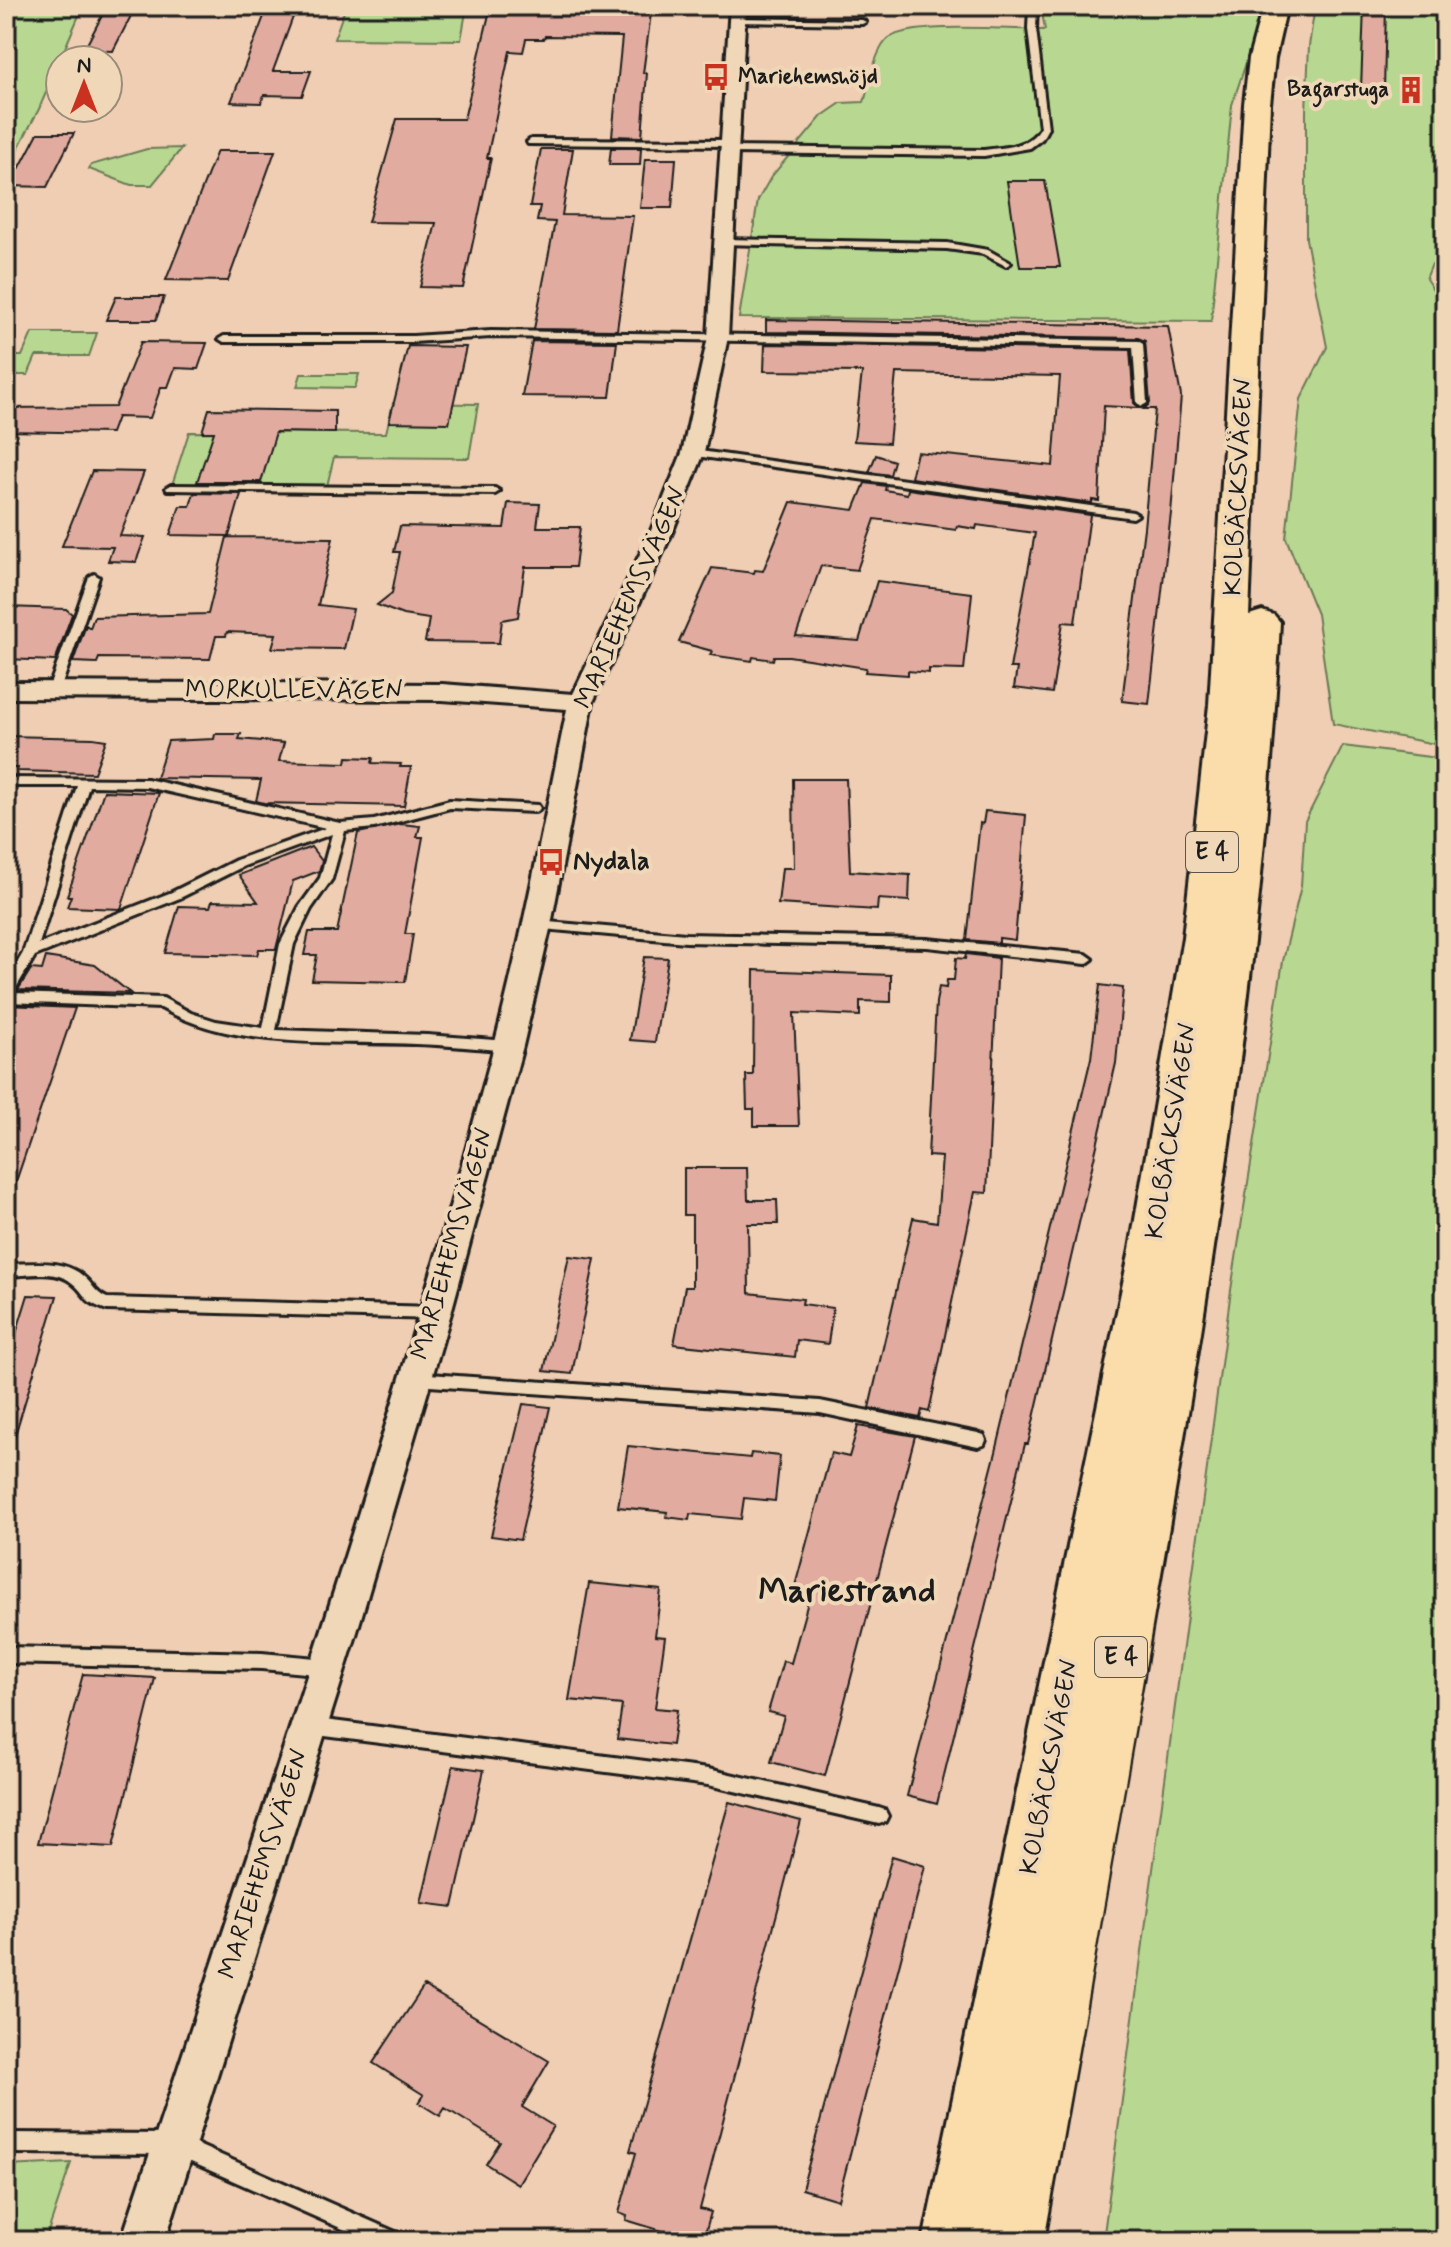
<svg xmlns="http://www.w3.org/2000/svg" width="1451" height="2247" font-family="Mynerve,sans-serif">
	<rect width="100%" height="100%" fill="#f0ceb3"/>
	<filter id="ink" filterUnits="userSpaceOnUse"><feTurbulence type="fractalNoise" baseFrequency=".0125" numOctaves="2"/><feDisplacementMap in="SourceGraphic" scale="16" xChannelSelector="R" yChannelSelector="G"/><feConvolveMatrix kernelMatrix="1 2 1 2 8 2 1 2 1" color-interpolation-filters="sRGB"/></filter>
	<g filter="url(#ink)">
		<path fill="#b8d891" stroke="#6a7a56" stroke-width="2" d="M6 6H83L39 109 6 171Z
			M346 6H467L461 40 334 39Z
			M1044 6H1265L1232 105 1211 321 739 318 758 200 771 177 822 116 841 103 864 102C870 84 874 50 889 38 912 21 1013 30 1045 30L1042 12Z
			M1315 6H1445V262L1432 264 1426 279 1441 301 1445 302V746L1333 724 1317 614 1286 538 1301 399 1327 347 1306 239V111L1309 46Z
			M182 148 152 185H131L89 169 91 165 147 149Z
			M32 333H97L89 356H36L28 375H6V356H22Z
			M301 374H359L355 388 297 387Z
			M393 403 478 404 469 458 334 457 326 490 171 488 189 432 386 433Z
			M1343 746 1445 759V2241H1103L1231 1290 1283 961 1301 886 1305 821Z
			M71 2163 45 2241H6V2166Z"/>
		<path fill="#e1ac9f" stroke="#1c1c1c" stroke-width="2" d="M107 6H136L113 51 84 50Z
			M268 6H297L273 71H311L302 96 264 95 261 103 231 102Z
			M491 6H652L643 73H647L642 137 612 136 622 37 545 36 544 39H526L523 52 510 51 487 158H491L463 288 420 287 436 223 368 222 397 119H464Z
			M1364 6H1386L1384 91 1361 89Z
			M38 133H74L47 187 10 186Z
			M611 148H641L640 165H609Z
			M541 149H573L562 215 633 216 617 330 534 329 555 222 537 221 540 206H530Z
			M217 151H275L228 281 166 280Z
			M645 159H676L672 208H640Z
			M1007 181H1045L1060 267H1020Z
			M116 297H164L156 320H106Z
			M766 320 1168 326 1181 396 1171 513 1149 704 1122 701 1144 528 1155 409H1144L1150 403 1145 341 1138 338 766 332Z
			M532 341 617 342 610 397 522 396Z
			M141 342 207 343 198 369 175 368 168 387H161L150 418 117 417 111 433 6 431V408L115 407Z
			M765 344 1130 350 1134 403 1140 408 1104 406 1099 501 1092 500V503L911 478 917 452 1053 466 1060 376 896 373 889 443 854 441 862 372 764 371Z
			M408 346 466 347 449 423 389 422Z
			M209 409 335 411V433L276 432 261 482H197L214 432H202Z
			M876 455 894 461 890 475 869 472Z
			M92 471 144 472 120 536 145 537 136 562 108 561 113 547 62 546Z
			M865 483 886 486 885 490 907 494 908 489 1090 515 1075 623 1063 622 1052 693 1014 688 1017 668H1010L1035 533 977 525 976 529 957 526 956 530 875 519 857 570 821 566 796 636 859 641 877 581 972 593 964 670 929 669V673L908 671V675L865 672 866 668 789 656H774L773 660 753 657 752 661 710 655 712 651 679 642 712 568 754 573 755 570 763 571 791 502 854 510Z
			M194 493 241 494 229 536 170 535 180 506H190Z
			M508 503 540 504 537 527H580L575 567H525L518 617 502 620 499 643 425 642 429 619 403 615 377 605 392 593 400 552H394L400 526 504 528Z
			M227 537 333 538 318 605 353 609 344 649 272 648 276 634 227 632 226 636H216L210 659 99 658 97 663 73 662 86 625 90 628 94 617 208 614Z
			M6 607 66 609 72 614 55 661 6 659Z
			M215 734H241L239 739 284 743 279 761 346 763 347 757 373 758 372 763 401 764 400 767H411L404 806 264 803 256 801 261 780 156 778 168 741 214 739Z
			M6 736 93 738 106 740 94 773 17 771 18 768H6Z
			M793 779H846L850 871 910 875 909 901 878 899 877 910 778 904 782 868H794Z
			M104 791 159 793 121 909 67 907 71 896H67Z
			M985 811 1026 815 1015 940 999 938V943L967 940 980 823 983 824Z
			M401 824 420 826 417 837H423L405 934H413L405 982 312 980 317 955H304L309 932H337L358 833Z
			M311 847 322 861 319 871 293 881 276 949H259L257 955 165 953 179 906 210 907 212 901 258 902 239 875Z
			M966 954 998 958 987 1193 975 1192 929 1412 922 1410 920 1418 869 1408 913 1218 937 1222 942 1157 928 1156 936 1002 939 987 946 988 947 980H954L956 958 965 959Z
			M46 957 95 965 130 993 18 990 31 969 42 970Z
			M644 957 668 958 655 1042 630 1040Z
			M754 970 891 975V1002L860 1001V1016L794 1013 799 1126H754V1109H747L746 1075H753Z
			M1100 985 1123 988 1116 1063 1028 1444H1025L937 1804 907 1796 996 1452 1091 1058Z
			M6 1005 75 1008 12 1193 6 1192Z
			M684 1168H747L748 1200H777L778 1224H748L749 1293 803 1299 802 1304 833 1308 828 1344 797 1340 795 1357 674 1344 685 1287H692V1215H684Z
			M569 1256 595 1259 572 1374 544 1371Z
			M28 1295 57 1296 12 1445 6 1444V1366Z
			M523 1404 550 1407 520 1540 491 1536Z
			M858 1426 915 1436 825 1776 771 1762 784 1716 768 1712 783 1661 791 1663 808 1602 792 1597 831 1453 849 1457Z
			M628 1446 750 1458 751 1453 780 1456 775 1501 744 1498 741 1519 690 1514 689 1520 666 1517 667 1512 618 1507Z
			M589 1583 661 1590 655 1636 665 1637 655 1708 677 1710 672 1745 617 1739 622 1705 569 1700Z
			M83 1674 155 1678 113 1847 38 1843Z
			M453 1766 484 1770 453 1907 421 1903Z
			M729 1802 801 1821 700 2209 711 2212 704 2237 693 2234 692 2240 626 2220 627 2216 619 2213 636 2153 630 2151Z
			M892 1856 925 1866 838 2200 802 2189Z
			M424 1986 549 2061 522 2107 553 2126 518 2184 486 2164 500 2142 445 2108 440 2116 419 2103 424 2095 373 2063Z"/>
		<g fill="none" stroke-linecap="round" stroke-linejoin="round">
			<g stroke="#1c1c1c" stroke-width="6">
				<path id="service" d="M1029 6H1037L1036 29 1048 128 1042 139 1030 148 984 156 728 153 724 150 728 147 984 150C1005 147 1028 148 1040 128L1028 29Z
					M737 18 862 20 866 22 862 24 734 22 733 20Z
					M531 139 729 140 733 143 729 146 528 144 527 142Z
					M724 239 947 243 988 250 1011 263 1006 266 983 254 947 249 721 244 719 242Z
					M491 331 1138 341 1143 344 1147 403 1142 406 1137 403 1133 347 491 337 413 342H224L219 339 224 336H413Z
					M693 450 1133 512 1138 515 1133 518 689 455 688 453Z
					M171 485 495 488 500 491 495 494 167 490 166 488Z
					M94 574 99 577 60 690 58 693H50L48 690 89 577Z
					M6 778 147 779 340 823 374 820 450 800 538 805 540 808 538 811 534 812 450 808 374 828 345 831 332 879 311 909 294 944 276 1030 427 1035 508 1041 515 1046 508 1051C477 1048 446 1045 415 1044 331 1041 237 1050 161 1008L6 1002V982L23 953 77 786H6ZM89 786 147 787 326 828 236 860 172 892 39 944ZM332 834 320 878 299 907 280 944 263 1028 216 1021 191 1013 163 998 13 993 35 956 180 898 244 866Z
					M537 921 686 934 927 939 1086 954 1093 959 1086 964 927 947 686 942 532 928 531 925 532 922Z
					M6 1264C30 1264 63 1258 83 1276 93 1284 95 1293 107 1298L435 1307 440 1309 443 1313 440 1317 435 1319 107 1310C81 1301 89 1296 71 1282 55 1269 26 1276 6 1276Z
					M415 1373 820 1401 978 1433 984 1435 986 1440 984 1445 978 1447 820 1413 415 1385 410 1383 407 1379 410 1375Z
					M6 1647 262 1653 327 1659 333 1662 336 1667 333 1672 327 1675 262 1669 6 1663Z
					M309 1718 708 1769 879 1808 885 1810 888 1816 885 1822 879 1824 708 1785 309 1734 303 1732 300 1726 303 1720Z
					M6 2133 173 2134 400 2234 403 2241H370L173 2154 6 2153Z"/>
			</g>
			<g stroke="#1c1c1c" stroke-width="6">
				<path id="minor" d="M730 6H746L728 337 704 453 672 533 593 702 551 925 523 1046 451 1313 357 1632 165 2241H121C251 1845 388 1449 494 1046 523 934 544 821 567 709L442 700 6 698V682L442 684 573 694 650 533 682 453 708 337Z"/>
			</g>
			<g stroke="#1c1c1c" stroke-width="6">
				<path id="trunk" d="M1263 6H1287L1275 58 1270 104 1249 615 1262 611 1274 615 1280 622C1264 941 1216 1254 1162 1568 1124 1793 1084 2017 1044 2241H923L1130 1249 1183 937 1209 705 1244 104 1249 58Z"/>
			</g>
			<use href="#service" fill="#efd7b7" fill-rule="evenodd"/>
			<use href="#minor" fill="#efd7b7" fill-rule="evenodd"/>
			<use href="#trunk" fill="#fbddab" fill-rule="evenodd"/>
		</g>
	</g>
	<defs>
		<g id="bus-bare" transform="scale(2.16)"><path d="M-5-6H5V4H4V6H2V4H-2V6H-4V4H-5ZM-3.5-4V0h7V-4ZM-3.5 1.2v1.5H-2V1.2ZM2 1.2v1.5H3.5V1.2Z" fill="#c8321e" stroke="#efd7b7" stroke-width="2.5" paint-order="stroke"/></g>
		<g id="building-bare" transform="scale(2.16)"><path d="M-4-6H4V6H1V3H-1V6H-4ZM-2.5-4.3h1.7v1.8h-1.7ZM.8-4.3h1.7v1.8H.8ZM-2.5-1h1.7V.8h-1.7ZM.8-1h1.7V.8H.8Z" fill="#c8321e" stroke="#efd7b7" stroke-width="2.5" paint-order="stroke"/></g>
	</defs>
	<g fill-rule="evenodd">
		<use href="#bus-bare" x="716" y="77"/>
		<use href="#building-bare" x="1411" y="90"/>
		<use href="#bus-bare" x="551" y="862"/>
	</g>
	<g text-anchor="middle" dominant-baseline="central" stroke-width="8" stroke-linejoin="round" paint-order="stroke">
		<g font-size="22" font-weight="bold" fill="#1c1c1c" stroke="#efd7b7" text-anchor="start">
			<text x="738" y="77">Mariehemshöjd</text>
			<text x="1389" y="90" text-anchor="end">Bagarstuga</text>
		</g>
		<g fill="#efd7b7" stroke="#5b544a" stroke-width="2">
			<rect x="1186" y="832" width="52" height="40" rx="6"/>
			<rect x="1095" y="1637" width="52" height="40" rx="6"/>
		</g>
		<g font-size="24" font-weight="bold" fill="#1c1c1c">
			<text x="1212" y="852">E 4</text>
			<text x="1121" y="1657">E 4</text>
		</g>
		<g font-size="26" fill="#1c1c1c" stroke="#efd7b7">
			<text transform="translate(1239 487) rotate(-87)">KOLBÄCKSVÄGEN</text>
			<text transform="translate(631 598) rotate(-66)">MARIEHEMSVÄGEN</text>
			<text x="294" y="691">MORKULLEVÄGEN</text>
			<text transform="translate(1172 1131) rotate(-81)">KOLBÄCKSVÄGEN</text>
			<text transform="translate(453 1244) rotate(-74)">MARIEHEMSVÄGEN</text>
			<text transform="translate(1050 1767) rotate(-79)">KOLBÄCKSVÄGEN</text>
			<text transform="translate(264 1864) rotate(-72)">MARIEHEMSVÄGEN</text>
		</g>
		<g font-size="26" font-weight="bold" fill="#1c1c1c" stroke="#efd7b7" text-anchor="start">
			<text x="573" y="862">Nydala</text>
		</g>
		<g font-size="34" font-weight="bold" fill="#1c1c1c" stroke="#efd7b7">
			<text x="847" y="1591">Mariestrand</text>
		</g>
	</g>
	<rect width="1451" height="2247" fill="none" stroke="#efd7b7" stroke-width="32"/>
	<rect x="16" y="16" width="1419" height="2215" fill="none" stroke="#1c1c1c" stroke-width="3" filter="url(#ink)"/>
	<g transform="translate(84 84)"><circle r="38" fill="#efd7b7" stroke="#9b8c79" stroke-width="2"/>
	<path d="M0-6L14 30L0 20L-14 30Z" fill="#c8321e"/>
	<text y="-12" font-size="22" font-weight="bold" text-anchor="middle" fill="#1c1c1c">N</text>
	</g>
</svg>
